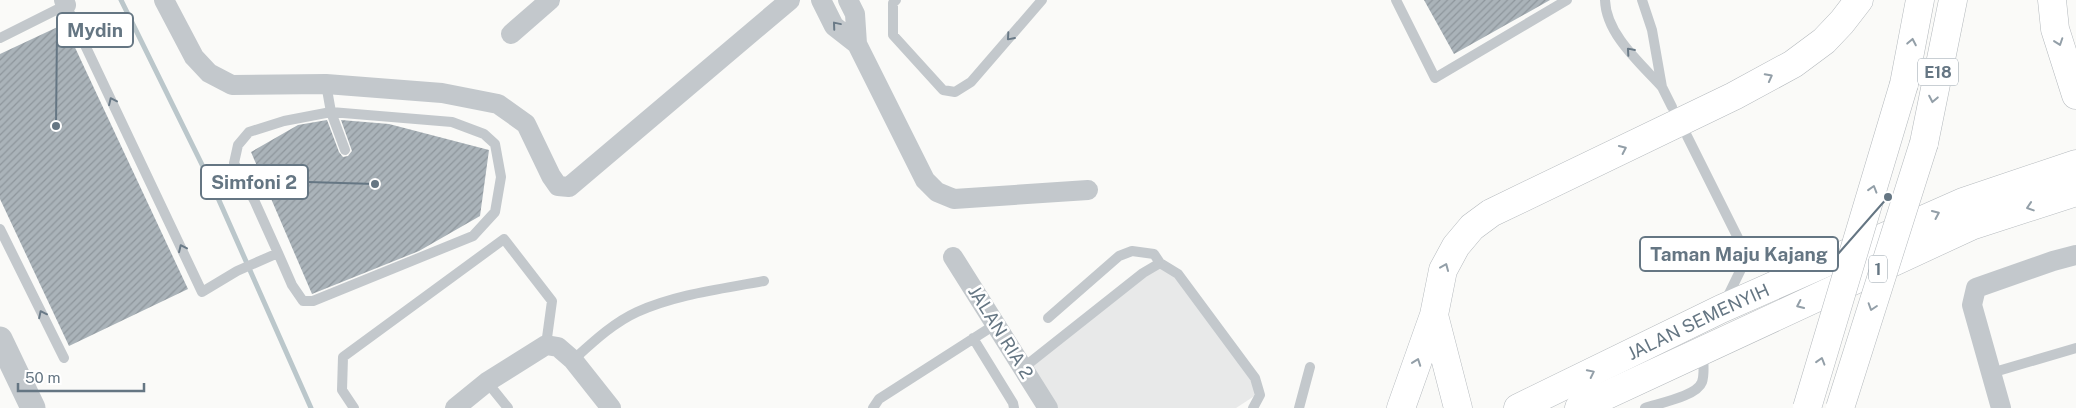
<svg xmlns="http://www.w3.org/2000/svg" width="2076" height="408" font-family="'Public Sans',sans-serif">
	<defs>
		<pattern id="building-hatch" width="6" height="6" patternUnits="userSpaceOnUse" patternTransform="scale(1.25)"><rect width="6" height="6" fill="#aab3b9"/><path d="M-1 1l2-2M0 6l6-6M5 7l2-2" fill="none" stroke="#8e969c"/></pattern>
	</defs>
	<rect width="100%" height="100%" fill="#fafaf8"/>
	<path fill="#e8e9e9" d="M1160 268 1176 277 1252 381 1256 395 1236 408H1048L1030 367 1145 276Z"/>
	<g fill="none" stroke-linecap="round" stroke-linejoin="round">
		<path stroke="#bbc7cb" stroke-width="5" d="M121 0 214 189 311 408"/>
	</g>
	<path fill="url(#building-hatch)" d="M1424 0H1550L1454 54Z
		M64 24 188 289 69 346 0 199V54Z
		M327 120 339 152 343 157 348 156 352 151 341 120 389 124 489 150 480 216 419 251 312 294 251 152 298 125Z"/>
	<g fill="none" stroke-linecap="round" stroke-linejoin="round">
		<g stroke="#b5babe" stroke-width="29">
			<g id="primary">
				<path id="s1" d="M1518 408 1721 309 1963 202 2076 164"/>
				<path d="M1579 408 1971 226 2076 192"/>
			</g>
		</g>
		<g stroke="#b4b9bd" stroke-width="29">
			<path id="motorway" d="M2052 0 2055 29 2076 95
				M1904 84 1920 0
				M1924 143 1953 0
				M1434 315 1458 408
				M1401 408 1434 315 1443 270 1456 246 1472 227 1491 213 1734 96 1793 64 1824 41 1842 22 1859 0"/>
		</g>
		<path stroke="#c3c8cc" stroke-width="10" d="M896 0 893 3V35L943 90 955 92 971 82 1042 0
			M1396 0 1435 78 1567 0
			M1605 0C1606 34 1640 63 1662 87
			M1642 0 1652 30 1662 87 1672 107
			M0 38 66 5 202 292 237 271 278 253 255 202 234 163 238 145 249 132 284 121 331 112 452 122 484 134 495 144 501 177 495 212 473 236 313 301H303L292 285 278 253
			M326 84 331 112 345 150
			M1687 136 1743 248 1742 267 1726 300
			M0 229 64 358
			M1743 248C1760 260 1773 267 1794 268
			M1048 318 1119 256 1132 251 1154 254 1160 263
			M973 338 1013 403 1014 408
			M573 360C593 342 613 323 637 312 677 294 722 289 764 281
			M1023 368 1143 273 1160 263 1178 274 1255 378 1260 395 1253 408
			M1991 373 2076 348
			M487 382 508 408
			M354 408 342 390 343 357 504 239 552 301 546 345
			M873 408 879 399 996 324
			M1299 408 1310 367
			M1645 408C1660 403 1697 396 1702 382 1705 373 1703 363 1703 354"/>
		<path stroke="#c3c8cc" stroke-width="20" d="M64 0 66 5
			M164 0 194 57 209 73 232 85 326 84 442 93 498 104 526 124 551 176 558 186 569 187 790 0
			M821 0 834 26 857 44
			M848 0 855 14 857 44 925 180 937 192 954 199 1088 190
			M511 34 550 0
			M953 257 1048 408
			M455 408 487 382 546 345 558 347 573 360 611 408
			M2001 408 1972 305 1976 288 2053 261 2076 255"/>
		<path stroke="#c3c8cc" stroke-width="25" d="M0 339 33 408"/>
		<use href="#primary" stroke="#fff" stroke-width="28"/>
		<use href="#motorway" stroke="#fff" stroke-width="28"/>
		<g stroke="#b4b9bd" stroke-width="29" stroke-linecap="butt">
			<path id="motorway-bridge" d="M1807 408 1904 84
				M1840 408 1924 143"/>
		</g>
		<use href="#motorway-bridge" stroke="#fff" stroke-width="28"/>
	</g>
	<defs><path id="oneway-chevron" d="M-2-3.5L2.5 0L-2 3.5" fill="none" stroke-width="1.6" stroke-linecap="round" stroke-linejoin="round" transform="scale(1.25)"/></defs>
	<g stroke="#6a7a87">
		<use href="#oneway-chevron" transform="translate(836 25) rotate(-130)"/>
		<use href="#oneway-chevron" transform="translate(1010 37) rotate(131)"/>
		<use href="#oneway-chevron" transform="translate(1630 51) rotate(-131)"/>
		<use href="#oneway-chevron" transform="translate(112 101) rotate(-115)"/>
		<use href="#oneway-chevron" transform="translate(182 248) rotate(-115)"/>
		<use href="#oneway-chevron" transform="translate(42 314) rotate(-116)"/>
	</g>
	<g stroke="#939fa8">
		<use href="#oneway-chevron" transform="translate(1912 42) rotate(-79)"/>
		<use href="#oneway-chevron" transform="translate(2059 42) rotate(71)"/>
		<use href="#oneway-chevron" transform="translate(1769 77) rotate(-28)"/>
		<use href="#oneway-chevron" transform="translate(1933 99) rotate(101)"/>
		<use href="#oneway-chevron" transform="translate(1623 149) rotate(-25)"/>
		<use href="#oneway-chevron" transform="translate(1873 189) rotate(-73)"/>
		<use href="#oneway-chevron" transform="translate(2030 207) rotate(162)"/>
		<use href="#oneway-chevron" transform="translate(1936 214) rotate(-24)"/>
		<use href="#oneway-chevron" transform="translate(1445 267) rotate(-67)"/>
		<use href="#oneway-chevron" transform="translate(1800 305) rotate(155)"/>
		<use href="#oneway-chevron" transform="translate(1872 307) rotate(108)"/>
		<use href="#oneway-chevron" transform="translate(1821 361) rotate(-73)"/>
		<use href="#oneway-chevron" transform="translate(1417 362) rotate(-70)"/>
		<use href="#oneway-chevron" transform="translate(1591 373) rotate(-26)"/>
	</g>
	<g text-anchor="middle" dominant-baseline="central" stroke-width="5" stroke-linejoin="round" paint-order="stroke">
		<g fill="#fff" stroke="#939fa8" stroke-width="1">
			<rect x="1918" y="58.5" width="40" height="27" rx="4"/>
			<rect x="1869" y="255.5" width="18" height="27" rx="4"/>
		</g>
		<g font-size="16" font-weight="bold" fill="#657683">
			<text x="1938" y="72">E18</text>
			<text x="1878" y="269">1</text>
		</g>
		<g font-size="18" fill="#657683" stroke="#fff">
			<text stroke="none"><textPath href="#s1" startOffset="200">JALAN SEMENYIH</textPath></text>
			<text transform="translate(1001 332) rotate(58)">JALAN RIA 2</text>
		</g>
	</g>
	<path fill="none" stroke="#657683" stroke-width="2" d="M56 126L57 30M375 184L308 182M1888 197L1838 254"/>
	<g fill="#657683" stroke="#fff" stroke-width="2">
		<circle cx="56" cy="126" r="5"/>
		<circle cx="375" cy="184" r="5"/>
		<circle cx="1888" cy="197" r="5"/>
	</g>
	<g fill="#fff" stroke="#657683" stroke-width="2">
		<rect x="57" y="13" width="76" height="34" rx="5"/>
		<rect x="201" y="165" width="107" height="34" rx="5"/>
		<rect x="1640" y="237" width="198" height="34" rx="5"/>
	</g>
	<g font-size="19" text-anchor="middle" font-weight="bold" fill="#657683">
		<text x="95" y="37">Mydin</text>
		<text x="254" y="189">Simfoni 2</text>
		<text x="1739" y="261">Taman Maju Kajang</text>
	</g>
	<path d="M18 383v8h126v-8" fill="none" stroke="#657683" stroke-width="2.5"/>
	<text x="25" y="383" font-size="15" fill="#657683" stroke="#ffffff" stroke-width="4" paint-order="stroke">50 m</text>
</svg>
